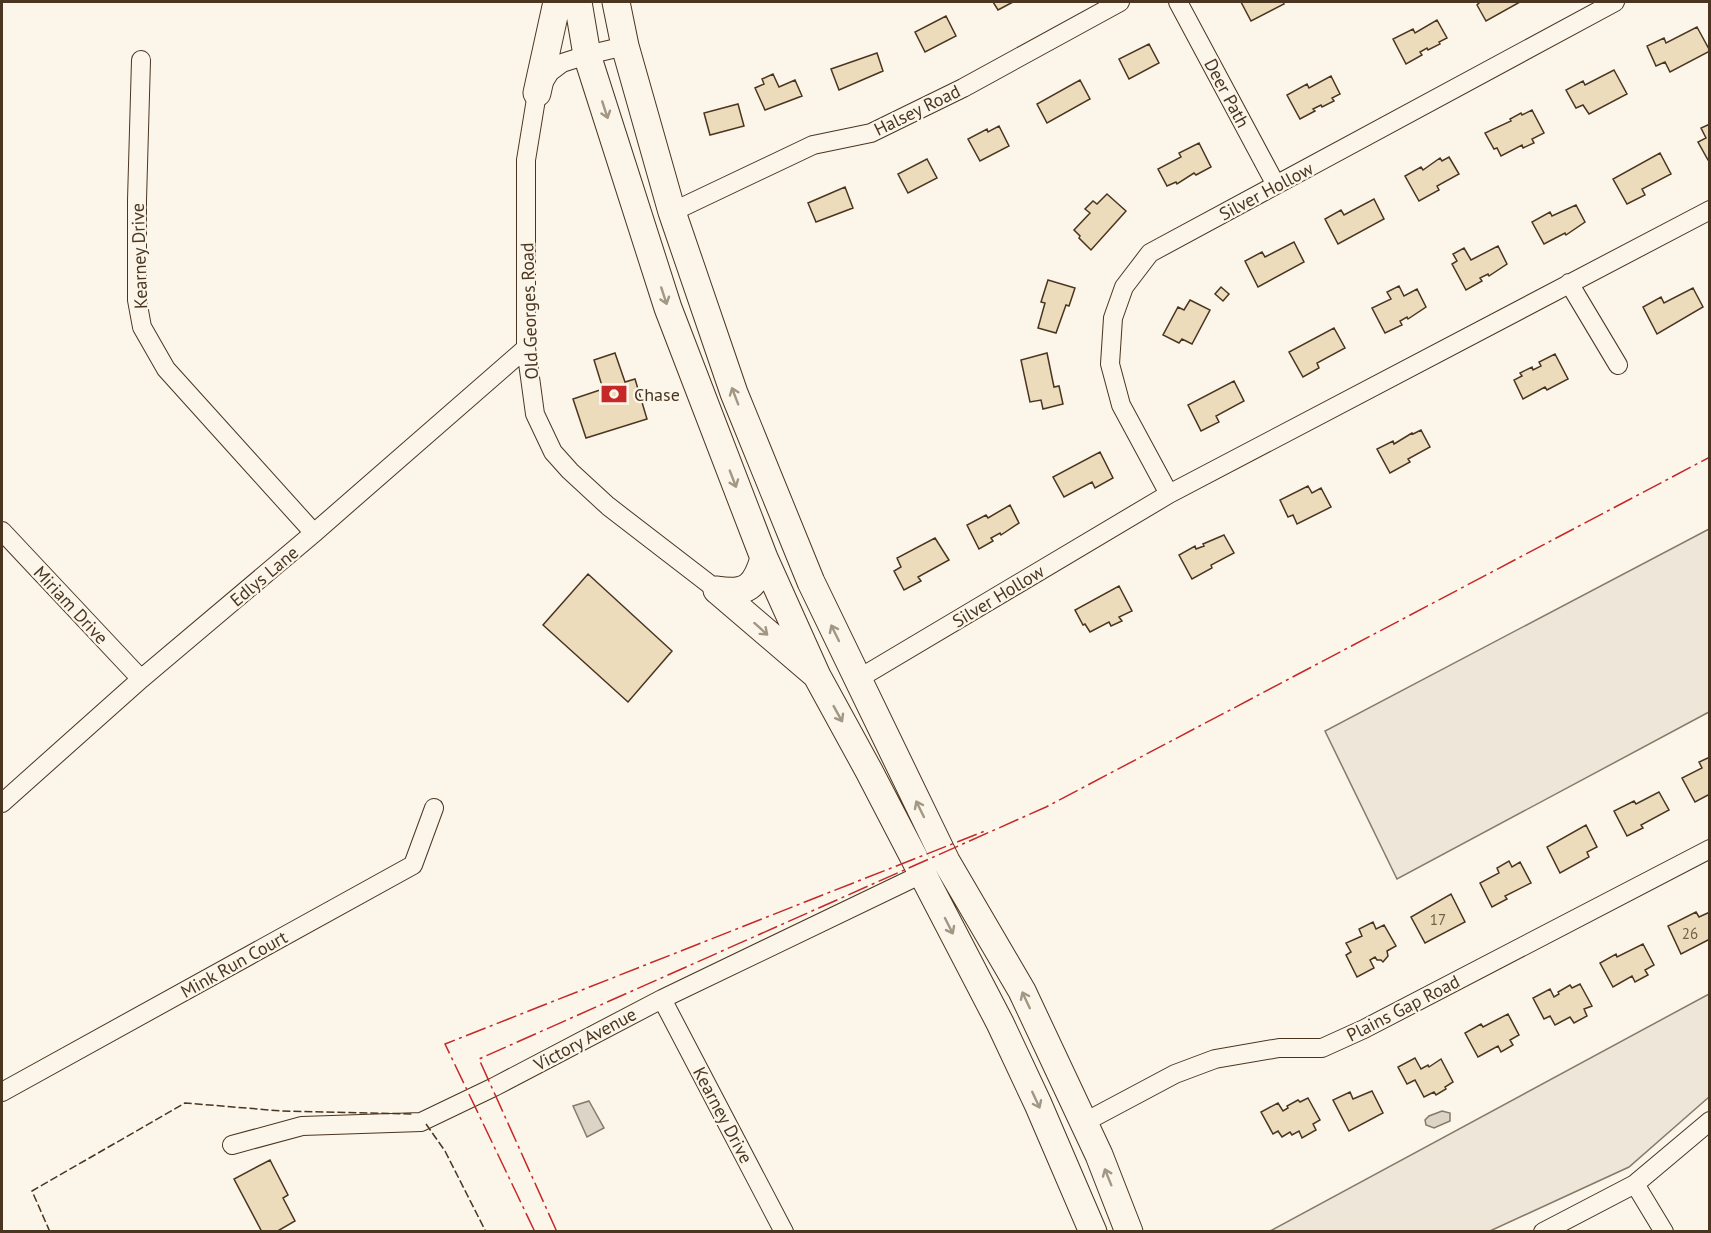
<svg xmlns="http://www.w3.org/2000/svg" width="1711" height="1233" font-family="'PT Sans',sans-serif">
	<rect width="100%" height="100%" fill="#fbf6e9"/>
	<path fill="#ede6d9" stroke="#887966" stroke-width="1.5" d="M1709 529V712L1397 879 1325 731Z
		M1709 994V1097L1629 1167 1490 1231H1270Z"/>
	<path fill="#dcd4c6" stroke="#887966" stroke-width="1.5" d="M589 1101 604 1128 587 1137 573 1106Z
		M1442 1111 1450 1113V1121L1434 1128 1426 1125 1425 1120 1429 1116Z"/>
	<path fill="#ecdcbc" stroke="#4a3520" stroke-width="1.5" d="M993 2H1013L998 10Z
		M1241 2H1283L1284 4 1251 21Z
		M1480 2H1520L1486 21 1477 5Z
		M946 16 956 36 925 52 915 32Z
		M1437 20 1447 38 1439 42 1440 44 1428 50 1427 48 1420 52 1422 55 1406 64 1393 39 1413 29 1415 33Z
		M1697 27 1710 51 1670 72 1665 62 1656 66 1647 46 1664 38 1666 43Z
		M1149 44 1159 63 1129 79 1119 59Z
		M877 53 883 71 839 90 831 69Z
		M1614 70 1627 94 1589 114 1583 105 1576 108 1566 90 1583 81 1585 85Z
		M773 74 779 87 795 80 802 96 765 110 755 88 764 84 762 79Z
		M1331 76 1340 94 1332 98 1334 101 1322 107 1321 105 1313 109 1315 111 1300 119 1287 95 1307 84 1309 88Z
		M1080 80 1090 99 1047 123 1037 104Z
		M738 104 744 126 710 135 704 113Z
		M1532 110 1544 133 1532 139 1534 143 1523 148 1522 145 1501 156 1497 148 1494 149 1485 133 1511 121 1510 119 1521 113 1522 115Z
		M1710 124V160H1708L1698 142 1706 138 1701 128Z
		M999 126 1009 146 980 161 968 139 987 129 988 132Z
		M1199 143 1211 167 1196 175 1194 173 1177 184 1176 182 1167 186 1158 169 1181 157 1179 153Z
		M1660 153 1671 174 1642 189 1645 195 1627 204 1613 179Z
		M1449 157 1459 174 1437 186 1439 190 1419 201 1405 176 1421 167 1423 170 1440 158 1442 161Z
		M927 159 937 178 908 193 898 174Z
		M845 187 853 208 816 222 808 203Z
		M1107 194 1126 211 1091 250 1079 238 1080 236 1074 230 1090 213 1085 209 1093 201 1097 204Z
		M1374 199 1384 219 1338 244 1325 219 1341 210 1344 215Z
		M1576 205 1585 222 1566 235 1565 233 1544 244 1532 222 1550 212 1552 216Z
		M1294 242 1304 262 1258 287 1245 261 1262 252 1265 257Z
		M1498 246 1507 264 1489 276 1488 274 1480 278 1482 281 1466 290 1452 264 1457 261 1453 254 1464 248 1471 260Z
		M1048 280 1075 288 1069 306 1066 305 1056 333 1038 328 1045 303 1041 302Z
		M1399 286 1404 296 1417 289 1426 307 1408 319 1407 317 1400 321 1402 325 1385 333 1372 308 1391 299 1387 292Z
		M1221 287 1229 294 1223 301 1215 294Z
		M1693 288 1703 307 1657 334 1643 307 1661 297 1664 303Z
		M1190 300 1210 310 1192 344 1182 339 1179 343 1163 335 1178 307 1184 310Z
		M1334 328 1345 348 1317 363 1319 368 1303 377 1289 352Z
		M615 353 625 382 635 379 647 419 586 438 573 399 603 389 594 360Z
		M1047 353 1054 387 1059 386 1063 404 1043 409 1041 400 1030 402 1021 360Z
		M1555 354 1568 379 1547 390 1545 387 1523 399 1514 380 1522 376 1520 373 1532 367 1533 370 1541 366 1539 362Z
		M1234 381 1244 401 1216 416 1219 422 1201 431 1188 405Z
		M1421 430 1430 447 1408 459 1410 462 1390 473 1377 449 1393 441 1394 444 1412 433 1413 434Z
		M1100 452 1113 478 1095 488 1092 482 1064 497 1053 477Z
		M1308 486 1312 493 1321 488 1331 507 1297 524 1293 515 1288 517 1280 500Z
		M1010 505 1019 523 1001 535 1000 533 991 538 993 541 979 549 967 525 986 515 988 518Z
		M1224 535 1234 553 1211 565 1212 568 1192 579 1179 555 1195 546 1196 549 1204 546 1203 544Z
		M935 538 949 560 918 577 921 581 904 590 894 571 901 567 897 558Z
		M588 574 672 651 628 702 543 625Z
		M1119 586 1132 611 1119 617 1122 621 1111 626 1109 622 1090 632 1085 624 1083 625 1075 610Z
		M1710 757V794L1695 802 1682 778 1702 768 1699 762Z
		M1659 792 1669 810 1641 825 1643 828 1627 836 1614 811 1634 801 1636 804Z
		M1586 825 1597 847 1587 852 1589 857 1560 873 1547 847Z
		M1509 861 1512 867 1520 862 1531 883 1505 896 1507 899 1492 907 1480 883 1499 873 1497 868Z
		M1451 894 1465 922 1425 943 1411 917Z
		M1696 912 1699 917 1710 912V939L1681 954 1668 926Z
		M1373 922 1376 929 1384 925 1396 946 1387 951 1388 956 1383 962 1381 960H1377L1375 957 1370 960 1374 968 1357 977 1346 955 1351 952 1346 943 1362 936 1359 929Z
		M1643 944 1654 965 1645 970 1648 975 1635 982 1632 976 1613 987 1600 963 1616 954 1617 957Z
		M1580 984 1592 1006 1584 1009 1587 1016 1574 1023 1570 1017 1555 1025 1550 1016 1544 1019 1533 998 1550 989 1554 997 1559 994 1558 992 1570 985 1572 988Z
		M1508 1014 1519 1035 1510 1040 1513 1045 1501 1052 1498 1046 1478 1057 1465 1033 1481 1024 1483 1027Z
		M1415 1058 1421 1069 1428 1065 1429 1067 1441 1059 1453 1082 1445 1087 1446 1089 1436 1095 1434 1092 1424 1097 1415 1080 1407 1084 1398 1067Z
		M1372 1091 1383 1113 1349 1131 1333 1100 1350 1092 1353 1099Z
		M1308 1098 1320 1120 1313 1124 1316 1130 1302 1138 1299 1131 1292 1135 1290 1132 1282 1137 1278 1131 1273 1134 1261 1112 1278 1103 1283 1111 1288 1108 1287 1106 1298 1100 1300 1102Z
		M270 1160 288 1195 283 1198 295 1221 276 1232H262L234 1179Z"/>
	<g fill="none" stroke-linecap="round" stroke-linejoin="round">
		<g stroke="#4a3520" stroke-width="20">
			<path id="minor" d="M1178 2 1276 185
				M625 46 587 55 562 63 550 72 537 93 526 160V348L535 414 553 452 570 471 608 506 717 590
				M141 60 137 200V300L142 327 166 369 314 533
				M672 212 813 145 871 133 963 88 1120 2
				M1569 283 1618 365
				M1169 494 1121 405 1110 364 1113 318 1124 287 1150 253 1615 2
				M2 531 141 679
				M858 679 1169 494 1710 210
				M2 803 141 679 314 533 526 348
				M662 999 784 1232
				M2 1092 413 865 434 808
				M1083 1123 1175 1074 1215 1059 1279 1048H1322L1364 1029 1710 849
				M232 1145 302 1126 421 1122 494 1087 662 999 922 874
				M1635 1184 1664 1232
				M1543 1232 1635 1184 1710 1121"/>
		</g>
		<g stroke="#4a3520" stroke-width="29">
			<path id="highway" d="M578 2 587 55 668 308 764 558 817 676 869 771 1000 1023 1038 1104 1093 1232
				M616 2 625 46 672 212 734 393 811 582 946 861 1022 991 1099 1155 1129 1232
				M537 93 557 2
				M717 590 814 673
				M717 590C747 595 756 586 764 558"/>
		</g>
		<use href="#minor" stroke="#fbf6e9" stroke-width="18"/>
		<use href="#highway" stroke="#fbf6e9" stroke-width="27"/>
		<path stroke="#4a3520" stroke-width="1.5" stroke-dasharray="8 3" stroke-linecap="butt" d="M426 1124 445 1151 486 1232
			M50 1232 32 1191 185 1103 282 1111 414 1114"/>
		<path stroke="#c62828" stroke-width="1.5" stroke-dasharray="21 4.5 3 4.5" stroke-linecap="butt" d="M535 1232 445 1044 985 831
			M557 1232 479 1059 1046 807 1710 457"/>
	</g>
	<defs><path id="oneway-shaft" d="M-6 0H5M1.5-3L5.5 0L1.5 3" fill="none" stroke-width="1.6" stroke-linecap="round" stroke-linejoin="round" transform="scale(1.5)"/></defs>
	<g stroke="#a29684">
		<use href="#oneway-shaft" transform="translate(605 110) rotate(72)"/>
		<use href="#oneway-shaft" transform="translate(664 296) rotate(72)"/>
		<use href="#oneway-shaft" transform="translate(735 396) rotate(-111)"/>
		<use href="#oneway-shaft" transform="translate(733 479) rotate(69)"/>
		<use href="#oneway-shaft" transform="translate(761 629) rotate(42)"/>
		<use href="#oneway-shaft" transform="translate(835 633) rotate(-116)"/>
		<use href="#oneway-shaft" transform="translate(838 714) rotate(61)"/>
		<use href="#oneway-shaft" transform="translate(920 809) rotate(-116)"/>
		<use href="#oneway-shaft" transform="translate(949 926) rotate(63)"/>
		<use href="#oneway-shaft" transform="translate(1026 1000) rotate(-115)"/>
		<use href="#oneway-shaft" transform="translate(1036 1100) rotate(65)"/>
		<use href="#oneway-shaft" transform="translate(1108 1177) rotate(-112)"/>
	</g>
	<defs>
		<g id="bank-bare" transform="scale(2.07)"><path d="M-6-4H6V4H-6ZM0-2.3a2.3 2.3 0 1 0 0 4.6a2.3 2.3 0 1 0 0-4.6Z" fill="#c62828" stroke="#fbf6e9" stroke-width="2.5" paint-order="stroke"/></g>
	</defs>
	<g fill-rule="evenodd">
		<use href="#bank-bare" x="614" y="394"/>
	</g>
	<g text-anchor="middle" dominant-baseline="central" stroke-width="4.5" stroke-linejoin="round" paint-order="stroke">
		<g font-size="15" fill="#725f47">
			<text x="1438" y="919">17</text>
			<text x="1690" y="933">26</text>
		</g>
		<g font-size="18" fill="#4a3520" stroke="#fbf6e9">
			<text transform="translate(1227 93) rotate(62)">Deer Path</text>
			<text transform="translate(917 110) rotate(-26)">Halsey Road</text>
			<text transform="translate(1266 191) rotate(-28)">Silver Hollow</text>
			<text transform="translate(139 256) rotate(-92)">Kearney Drive</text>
			<text transform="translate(529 311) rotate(-92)">Old Georges Road</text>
			<text transform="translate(264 576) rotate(-40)">Edlys Lane</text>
			<text transform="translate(998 596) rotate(-31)">Silver Hollow</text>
			<text transform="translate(71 605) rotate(47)">Miriam Drive</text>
			<text transform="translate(234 964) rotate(-29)">Mink Run Court</text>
			<text transform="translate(1403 1008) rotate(-27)">Plains Gap Road</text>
			<text transform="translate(585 1039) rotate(-28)">Victory Avenue</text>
			<text transform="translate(723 1115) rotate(62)">Kearney Drive</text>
		</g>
		<g font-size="18" fill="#4a3520" stroke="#fbf6e9" text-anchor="start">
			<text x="634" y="394">Chase</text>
		</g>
	</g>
	<rect width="1711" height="1233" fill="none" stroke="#4a3520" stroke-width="6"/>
</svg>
